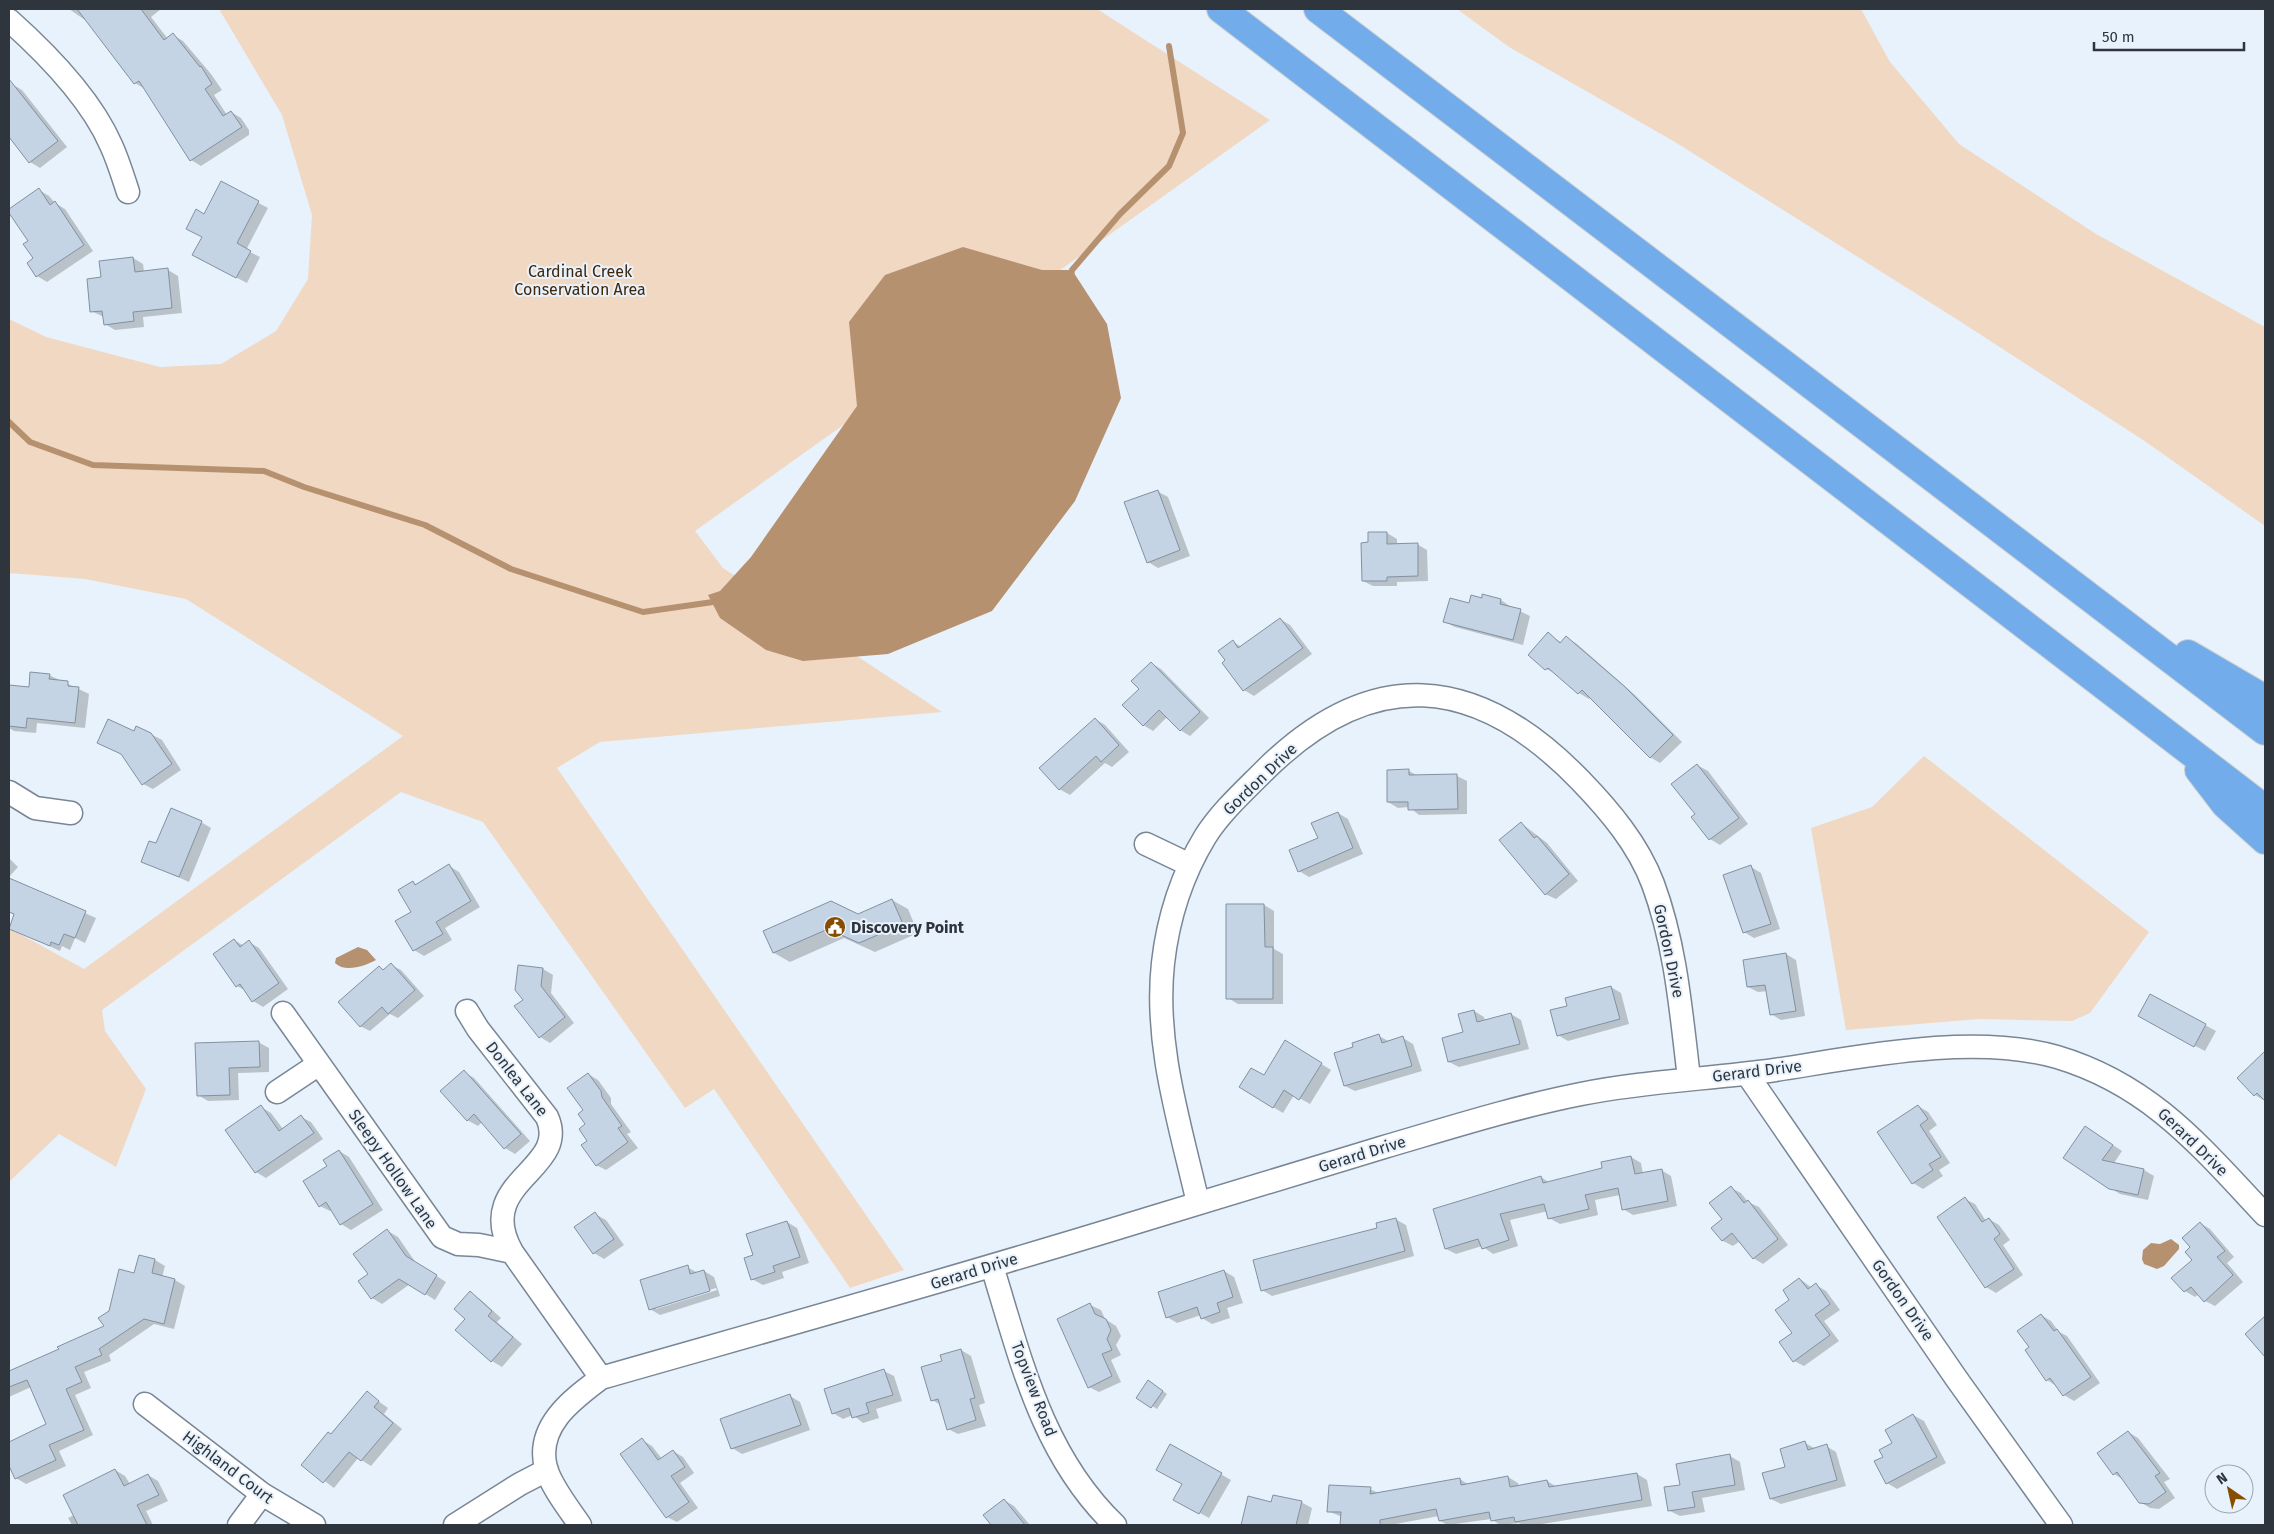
<svg xmlns="http://www.w3.org/2000/svg" width="2274" height="1534" font-family="'Fira Sans',sans-serif">
	<rect width="100%" height="100%" fill="#e8f2fc"/>
	<path fill="#f0d8c3" d="M219 9H1097L1270 120 695 531 723 568 942 712 600 742 557 768 904 1270 850 1288 714 1089 685 1108 483 822 401 792 102 1010 105 1031 146 1089 116 1167 59 1134 9 1182V928L84 969 403 736 186 599 85 579 9 573V319L46 337 160 367 221 364 276 331 308 279 312 215 282 115Z
		M1457 9H1861L1890 62 1959 144 2096 234 2265 327V526L2146 442 1958 320 1675 142 1509 47Z
		M1924 756 2149 932 2090 1013 2072 1021 1979 1019 1846 1030 1811 828 1872 807Z"/>
	<path fill="#b69170" d="M963 247 1042 270H1072L1107 324 1121 398 1075 501 992 611 888 654 803 661 766 650 720 618 708 595 720 591 751 557 857 406 849 322 885 275Z
		M358 947 367 950 376 960C365 966 345 973 335 963L336 958Z
		M2171 1239 2179 1245V1249L2164 1266 2157 1269 2144 1264 2142 1259 2143 1250 2151 1243 2160 1244Z"/>
	<path fill="#0003" fill-rule="evenodd" d="M69 9H95L85 20Z
		M118 9H161L151 17 168 39 173 35 183 41 211 74 222 90 214 95 227 115 231 112 241 118 249 130V135L201 166 191 160 145 89 135 83 93 28Z
		M12 84 22 90 67 147 40 168 30 162 9 135V87Z
		M222 183 268 208 246 250 260 257 247 283 204 261 205 215Z
		M39 190 49 196 55 203 65 209 93 251 47 282 37 276 30 242 9 210Z
		M133 258 143 264 144 272 168 270 178 276 182 313 143 317 144 327 115 330 105 324 104 317 91 311 103 278Z
		M1157 491 1168 497 1190 556 1158 568 1148 562Z
		M1387 533 1397 539V545L1417 544 1427 550 1428 581 1397 582V586H1373L1363 581 1369 544Z
		M1483 596 1501 600 1511 607 1530 616 1523 645 1455 627 1445 622 1470 605 1483 599Z
		M1280 619 1290 625 1312 654 1254 696 1244 690 1224 663 1233 642 1242 647Z
		M1548 634 1562 643 1567 638 1577 644 1634 694 1682 742 1660 763 1650 757 1591 697 1589 699 1579 693 1557 674 1546 669 1530 655Z
		M1151 663 1161 669 1209 718 1190 736 1180 730 1167 717 1153 731 1143 725 1141 689Z
		M49 675 89 694 85 728 37 723 36 733 14 731 9 728V686L30 688Z
		M1095 719 1105 725 1129 752 1112 767 1105 763 1070 795 1059 789Z
		M134 732 151 734 162 740 181 770 153 789 143 784Z
		M1697 765 1708 771 1748 824 1720 845 1710 839 1693 817 1696 815Z
		M1409 771 1418 776H1457L1467 781V814L1419 815 1409 807 1398 808 1388 802Z
		M1338 813 1348 819 1363 854 1309 877 1299 871Z
		M201 822 211 828 189 882 142 861Z
		M1521 823 1547 843 1578 881 1556 899 1545 894Z
		M9 858 18 867 9 877Z
		M449 866 459 872 480 907 445 928 452 940 424 956 414 950 413 882 417 885Z
		M1751 867 1761 873 1780 929 1754 938 1744 932Z
		M9 879 96 918 85 943 75 938 70 950 62 946 60 951 10 928 15 915 9 911 11 895 9 893Z
		M892 900 908 909 918 933 875 952 844 938 790 962 774 953 765 932 858 915Z
		M1227 905H1264L1274 911V949L1283 954V1004H1238L1228 998Z
		M234 940 244 946 249 942 259 948 288 989 263 1007 253 1001 246 991 237 986Z
		M1786 954 1796 960 1805 1016 1781 1020 1771 1014 1768 991 1758 992 1748 987Z
		M391 965 401 970 424 996 398 1018 390 1014 370 1031 360 1026 379 967 385 970Z
		M520 966 543 969 553 975 551 993 574 1023 550 1043 540 1037 524 1000Z
		M1611 987 1621 993 1629 1024 1568 1041 1558 1035 1568 1007Z
		M2151 996 2216 1031 2205 1051 2149 1022Z
		M1474 1011 1484 1017 1485 1021 1511 1014 1521 1020 1529 1049 1459 1067 1449 1062Z
		M1379 1036 1390 1042 1403 1038 1413 1044 1422 1071 1355 1091 1345 1086 1355 1048Z
		M258 1042 269 1048V1072L238 1073 239 1100 208 1101 198 1095 196 1044Z
		M1296 1048 1331 1070 1310 1104 1294 1095 1283 1113 1273 1107 1264 1077Z
		M2265 1053V1101L2255 1095 2239 1078Z
		M464 1072 474 1078 530 1141 515 1154 505 1148 482 1122 478 1126 467 1120Z
		M588 1074 598 1080 611 1098V1104L631 1132 627 1134 638 1148 606 1170 596 1165 589 1141 585 1111Z
		M1918 1106 1928 1112 1937 1125 1929 1131 1950 1163 1939 1170 1943 1176 1923 1189 1913 1183Z
		M261 1107 271 1113 283 1129 301 1117 311 1122 323 1139 266 1178 256 1172Z
		M2095 1133 2122 1151 2114 1163 2144 1170 2154 1176 2148 1200 2120 1194 2065 1158Z
		M339 1151 349 1157 383 1210 351 1230 341 1224 332 1210 330 1211 320 1206 329 1166Z
		M1631 1157 1641 1163 1643 1174 1661 1170 1671 1176 1677 1206 1633 1215 1623 1209 1620 1195 1595 1200 1598 1215 1560 1224 1549 1218 1548 1211 1510 1220 1518 1246 1493 1254 1482 1246 1456 1254 1446 1249 1541 1177 1550 1183 1604 1169Z
		M1731 1188 1741 1193 1748 1202 1759 1207 1788 1245 1763 1264 1753 1258 1740 1241 1733 1246 1723 1241 1713 1228 1723 1220Z
		M1965 1199 1975 1204 1986 1221 1989 1219 1999 1225 2010 1240 2003 1245 2023 1275 1996 1293 1986 1287Z
		M595 1214 606 1220 624 1245 604 1259 594 1253Z
		M1395 1219 1406 1225 1414 1256 1272 1296 1262 1290Z
		M787 1222 797 1228 809 1263 782 1272 784 1278 763 1285 752 1279 755 1256Z
		M2200 1223 2210 1229 2234 1257 2227 1263 2243 1282 2215 1306 2205 1301 2199 1294 2195 1297 2185 1291 2173 1278 2193 1260 2192 1248Z
		M388 1231 398 1237 416 1263 446 1282 435 1300 410 1284 382 1304 372 1298 370 1275Z
		M139 1256 155 1260 165 1266 162 1277 175 1280 185 1286 174 1329 154 1324 109 1355 111 1361 84 1372 91 1388 75 1395 93 1435 59 1451 66 1466 26 1484 16 1478 9 1465V1443L48 1425 31 1387 9 1397V1373L60 1350 106 1327 111 1312 135 1274Z
		M687 1267 698 1273 704 1271 714 1277 720 1296 660 1315 650 1309ZM716 1288 717 1290 656 1309V1306Z
		M1224 1271 1234 1277 1243 1303 1227 1308 1230 1318 1212 1324 1202 1318 1201 1315 1177 1323 1167 1317Z
		M1800 1279 1812 1288 1816 1285 1826 1291 1840 1310 1824 1321 1839 1341 1804 1366 1794 1361 1791 1300Z
		M470 1293 480 1299 501 1318 497 1322 522 1344 502 1367 492 1361 467 1318Z
		M1090 1305 1101 1310 1105 1319 1116 1326 1121 1336 1116 1345 1121 1355 1111 1360 1121 1382 1099 1392 1089 1387Z
		M2041 1315 2051 1321 2059 1332 2067 1336 2100 1383 2074 1401 2064 1395 2058 1387 2047 1380 2026 1351 2031 1347Z
		M961 1350 971 1356 985 1403 979 1405 986 1426 958 1434 948 1429 941 1405 932 1400 944 1362Z
		M884 1371 894 1376 902 1401 876 1409 879 1418 863 1423 853 1415 843 1419 833 1413Z
		M1153 1384 1167 1394 1157 1409 1138 1397Z
		M367 1393 388 1408 384 1414 402 1429 371 1466 358 1458 334 1488 303 1465Z
		M790 1396 800 1402 810 1430 742 1454 732 1448Z
		M1913 1415 1924 1421 1946 1463 1897 1489 1887 1483 1884 1457Z
		M2128 1432 2138 1438 2170 1479 2164 1482 2175 1498 2159 1509 2150 1508 2140 1502 2124 1480 2114 1474 2099 1453Z
		M642 1440 652 1446 662 1459 673 1451 683 1457 694 1473 680 1483 698 1508 677 1522 667 1517Z
		M1805 1443 1816 1449 1826 1446 1836 1452 1846 1486 1781 1504 1771 1499 1787 1467Z
		M1171 1446 1231 1480 1209 1518 1175 1499 1184 1484Z
		M1730 1456 1740 1462 1745 1490 1702 1498 1705 1512 1680 1516 1670 1511 1681 1486Z
		M115 1470 125 1476 130 1484 148 1475 158 1481 168 1501 146 1511 153 1525H72L68 1518 74 1515Z
		M1637 1474 1647 1480 1652 1506 1536 1525H1523L1519 1523 1500 1525 1491 1519 1448 1525 1440 1521 1439 1516 1390 1525H1341L1342 1517 1328 1511 1370 1489 1380 1494 1460 1479 1469 1485 1508 1477 1518 1483 1519 1487 1547 1481 1557 1487Z
		M1249 1498 1272 1503 1301 1502 1312 1508 1308 1525H1243Z
		M1004 1500 1014 1506 1030 1525H993L985 1516Z"/>
	<g fill="none" stroke-linecap="round" stroke-linejoin="round">
		<path stroke="#b69170" stroke-width="6" d="M1071 277 1072 270 1120 214 1169 166 1183 133 1169 46
			M9 422 30 442 93 465 264 471 304 487 425 525 511 569 643 612 720 601"/>
	</g>
	<path fill="#c4d4e5" stroke="#8291a1" d="M77 9H141L164 40 173 33 200 67 201 66 212 84 205 89 223 116 231 111 242 127 190 161 139 81 134 84Z
		M9 79 58 141 29 163 9 137Z
		M221 181 259 201 237 243 251 251 236 278 192 255 202 237 186 229 196 209 204 214Z
		M39 188 50 205 55 201 84 245 36 277 27 263 33 258 23 244 28 241 9 213V209Z
		M133 257 135 272 168 268 172 308 133 312 134 321 104 325 102 311 90 312 87 279 101 277 99 261Z
		M1158 490 1180 550 1147 563 1124 502Z
		M1368 532H1387V544L1418 543V576L1387 577V581H1362L1361 543 1368 542Z
		M1482 594 1501 599 1500 604 1521 609 1513 640 1443 622 1450 598 1469 603 1471 595 1482 598Z
		M1280 618 1303 648 1243 691 1222 663 1225 660 1218 651 1233 640 1238 648Z
		M1548 632 1560 643 1566 636 1624 686 1673 735 1650 758 1582 690 1578 694 1548 668 1545 670 1528 655Z
		M1151 662 1200 712 1180 731 1159 710 1143 726 1122 705 1139 689 1131 681Z
		M30 672 50 674 49 679 68 681V686L79 687 75 723 27 718 26 728 9 726V685L29 687Z
		M1095 718 1119 745 1101 762 1096 756 1059 790 1039 768Z
		M108 719 134 731 136 726 151 733 172 764 142 785 121 754 97 743Z
		M1697 764 1739 818 1709 840 1691 817 1695 814 1671 784Z
		M1409 769V775L1457 774 1458 809 1408 810V802H1387V770Z
		M171 808 202 821 179 877 141 862 149 841 156 843Z
		M1338 812 1353 848 1298 872 1289 850 1318 838 1311 823Z
		M1521 822 1534 838 1537 836 1569 874 1545 895 1499 840Z
		M449 864 471 901 436 922 443 934 413 951 395 921 411 912 398 890 413 881 415 885Z
		M1751 865 1771 924 1743 933 1723 875Z
		M9 878 86 911 75 938 64 934 59 945 51 942 50 946 9 929 14 914 9 912Z
		M892 899 903 924 859 943 828 929 773 953 763 931 831 901 858 914Z
		M1226 904H1264L1265 947H1273V999H1226Z
		M234 939 240 947 249 940 279 983 252 1002 240 984 236 987 213 954Z
		M1786 953 1796 1011 1770 1015 1765 985 1747 987 1743 960Z
		M391 963 415 990 388 1014 382 1007 360 1027 338 1002 379 966 383 970Z
		M518 965 543 968 541 986 565 1017 539 1038 514 1006 523 1000 515 990Z
		M1611 986 1620 1019 1557 1036 1550 1010 1567 1006 1565 998Z
		M2150 994 2206 1024 2194 1047 2138 1016Z
		M1474 1010 1477 1022 1511 1013 1520 1044 1448 1062 1442 1038 1463 1032 1458 1014Z
		M1379 1034 1382 1043 1403 1036 1412 1066 1344 1086 1334 1053 1353 1047 1352 1043Z
		M1285 1040 1322 1063 1299 1100 1284 1090 1273 1108 1239 1087 1251 1068 1264 1075Z
		M259 1041 260 1067 229 1068 230 1095 197 1096 195 1043Z
		M2265 1051V1101L2257 1093 2254 1096 2237 1078Z
		M464 1070 521 1134 504 1149 474 1114 467 1121 440 1091Z
		M588 1073 601 1091 602 1097 622 1126 618 1128 628 1142 596 1166 581 1145 587 1141 579 1129 585 1124 578 1114 583 1110 567 1088Z
		M261 1105 279 1131 301 1115 314 1133 255 1173 225 1130Z
		M1918 1105 1928 1119 1920 1125 1941 1157 1929 1164 1933 1170 1912 1184 1877 1132Z
		M2085 1126 2113 1145 2102 1160 2144 1169 2138 1195 2109 1189 2063 1158Z
		M339 1150 373 1204 340 1225 326 1202 319 1207 303 1181 327 1166 323 1160Z
		M1631 1156 1635 1174 1662 1169 1668 1201 1622 1210 1618 1188 1585 1195 1589 1209 1548 1219 1544 1204 1500 1214 1509 1240 1482 1249 1478 1239 1445 1249 1433 1209 1541 1176 1543 1183 1602 1168 1601 1162Z
		M1731 1186 1744 1203 1748 1200 1778 1239 1753 1259 1732 1233 1722 1241 1711 1228 1722 1219 1709 1203Z
		M1965 1197 1982 1222 1989 1218 2000 1234 1994 1239 2014 1269 1985 1288 1937 1217Z
		M595 1212 614 1239 593 1254 574 1227Z
		M1396 1218 1405 1251 1261 1291 1253 1260 1377 1228 1376 1223Z
		M787 1221 800 1257 773 1266 775 1272 751 1280 744 1258 753 1255 746 1234Z
		M2200 1222 2225 1251 2217 1257 2233 1275 2204 1302 2191 1287 2184 1292 2171 1278 2192 1260 2185 1252 2190 1247 2182 1238Z
		M387 1229 406 1256 437 1275 425 1295 399 1279 371 1299 358 1281 368 1274 353 1254Z
		M139 1255 155 1259 152 1273 175 1279 164 1324 144 1319 99 1349 102 1355 75 1367 82 1382 66 1389 84 1430 49 1445 56 1460 15 1479 9 1466V1442L46 1424 27 1380 9 1387V1371L59 1349 57 1347 104 1326 98 1318 109 1311 119 1269 134 1273Z
		M688 1265 690 1274 704 1270 710 1291 649 1310 640 1280Z
		M1224 1270 1233 1297 1217 1303 1220 1312 1201 1319 1197 1307 1166 1318 1158 1292Z
		M1799 1278 1808 1289 1816 1283 1830 1304 1815 1315 1830 1335 1793 1362 1779 1342 1792 1333 1775 1310 1789 1300 1783 1290Z
		M470 1291 492 1311 488 1316 513 1337 491 1362 455 1330 465 1319 454 1309Z
		M1090 1303 1095 1314 1106 1319 1111 1330 1107 1339 1112 1350 1102 1354 1112 1376 1088 1388 1057 1319Z
		M2041 1314 2054 1331 2057 1329 2091 1377 2063 1396 2050 1378 2046 1381 2025 1350 2029 1347 2017 1331Z
		M2265 1316V1357L2245 1334Z
		M961 1349 975 1398 970 1399 976 1420 947 1430 938 1399 931 1401 921 1367 942 1361 940 1355Z
		M884 1369 893 1395 866 1403 869 1413 852 1418 849 1408 832 1414 824 1389Z
		M1148 1380 1163 1391 1151 1408 1136 1398Z
		M367 1391 379 1401 374 1407 393 1423 361 1461 349 1452 323 1483 301 1465 328 1432 331 1434Z
		M790 1394 801 1425 731 1449 720 1419Z
		M1913 1414 1937 1457 1886 1484 1874 1461 1883 1457 1879 1450 1892 1443 1885 1430Z
		M2128 1431 2160 1473 2155 1476 2166 1492 2149 1504 2139 1503 2117 1472 2113 1475 2097 1453Z
		M642 1438 658 1460 673 1450 685 1467 671 1476 689 1502 666 1518 620 1454Z
		M1805 1441 1808 1450 1827 1444 1837 1480 1770 1499 1762 1473 1785 1467 1780 1449Z
		M1170 1444 1222 1473 1199 1514 1173 1500 1182 1484 1156 1470Z
		M1730 1454 1735 1485 1692 1492 1695 1507 1668 1511 1664 1487 1680 1485 1676 1464Z
		M115 1469 124 1486 148 1474 159 1495 137 1505 147 1525H78L63 1495Z
		M1637 1473 1642 1500 1515 1522 1514 1517 1491 1521 1489 1512 1439 1521 1436 1509 1380 1520V1525H1340L1341 1512H1327L1329 1485 1371 1487 1370 1494 1460 1478 1461 1485 1508 1476 1510 1487 1547 1480 1549 1487Z
		M1273 1495 1302 1501 1296 1525H1241L1248 1496 1271 1502Z
		M1004 1499 1025 1525H991L983 1515Z"/>
	<g fill="none" stroke-linecap="round" stroke-linejoin="round">
		<g stroke="#788696" stroke-width="25">
			<path id="minor" d="M9 20C46 53 91 99 111 145 118 160 123 177 128 192
				M9 792 35 808 71 813
				M1146 844 1190 865
				M467 1011 478 1029 547 1117C571 1170 472 1181 512 1252
				M283 1013 442 1237 458 1244 479 1245 512 1252 601 1378
				M1747 1074 1956 1378 2061 1525
				M277 1092 319 1064
				M1198 1203C1180 1124 1154 1045 1163 963 1168 919 1182 875 1205 837 1220 813 1243 792 1263 772 1371 664 1476 673 1580 780 1609 810 1638 844 1653 884 1676 946 1681 1012 1689 1078
				M992 1266C1021 1360 1042 1455 1115 1525
				M145 1404 262 1494 314 1525
				M239 1525 262 1494
				M455 1525 520 1484 547 1470
				M580 1525C569 1509 551 1486 546 1468 535 1426 573 1399 601 1378 783 1326 966 1275 1147 1219 1226 1195 1305 1171 1384 1147 1449 1128 1515 1107 1581 1094 1645 1081 1711 1079 1775 1070 1860 1057 1973 1033 2057 1057 2151 1085 2201 1147 2265 1215"/>
		</g>
		<g stroke="#cdcfd0" stroke-width="30">
			<path id="motorway" d="M1221 9 2265 809
				M1318 9 2265 731
				M2188 654 2265 699
				M2199 770 2225 804 2265 840"/>
		</g>
		<use href="#minor" stroke="#fff" stroke-width="22"/>
		<use href="#motorway" stroke="#72acea" stroke-width="28"/>
	</g>
	<defs>
		<g id="civic-disc" transform="scale(1.125)"><circle r="9.5" fill="#874e02" stroke="#e8f2fc"/><path d="M-.6-6.5H3V-4.5H.6V-3L4-1V1h2V6H-6V1h2V-1L-.6-3ZM-1.2 2.5V6h2.4V2.5Z" fill="#fff"/></g>
	</defs>
	<g fill-rule="evenodd">
		<use href="#civic-disc" x="835" y="927"/>
	</g>
	<g text-anchor="middle" dominant-baseline="central" stroke-width="4" stroke-linejoin="round" paint-order="stroke">
		<g font-size="16" fill="#41260a" stroke="#e8f2fc">
			<text x="580" y="271">Cardinal Creek<tspan x="580" dy="18">Conservation Area</tspan></text>
		</g>
		<g font-size="16" fill="#2f353c" stroke="#e8f2fc">
			<text transform="translate(1260 779) rotate(-44)">Gordon Drive</text>
			<text transform="translate(1669 951) rotate(78)">Gordon Drive</text>
			<text transform="translate(1757 1071) rotate(-7)">Gerard Drive</text>
			<text transform="translate(517 1079) rotate(52)">Donlea Lane</text>
			<text transform="translate(2193 1142) rotate(44)">Gerard Drive</text>
			<text transform="translate(1362 1154) rotate(-17)">Gerard Drive</text>
			<text transform="translate(393 1169) rotate(55)">Sleepy Hollow Lane</text>
			<text transform="translate(974 1271) rotate(-17)">Gerard Drive</text>
			<text transform="translate(1903 1300) rotate(55)">Gordon Drive</text>
			<text transform="translate(1034 1389) rotate(69)">Topview Road</text>
			<text transform="translate(228 1467) rotate(37)">Highland Court</text>
		</g>
		<g font-size="16" font-weight="bold" fill="#2f353c" stroke="#e8f2fc" text-anchor="start">
			<text x="851" y="927">Discovery Point</text>
		</g>
	</g>
	<rect width="2274" height="1534" fill="none" stroke="#2f353c" stroke-width="20"/>
	<g transform="translate(2229 1489) rotate(326)"><circle r="24" fill="#e8f2fc" stroke="#9ea6af"/>
	<path d="M0-4L9 19L0 12L-9 19Z" fill="#874e02"/>
	<text y="-8" font-size="14" font-weight="bold" text-anchor="middle" fill="#2f353c">N</text>
	</g>
	<path d="M2094 42v8h150v-8" fill="none" stroke="#2f353c" stroke-width="2.5"/>
	<text x="2102" y="42" font-size="15" fill="#2f353c" stroke="#e8f2fc" stroke-width="4" paint-order="stroke">50 m</text>
</svg>
